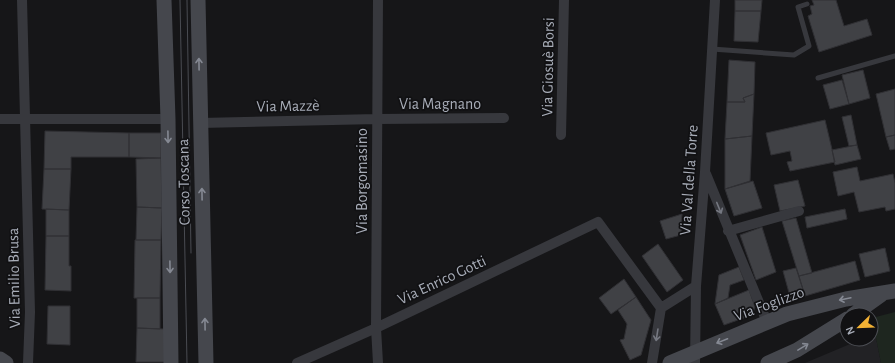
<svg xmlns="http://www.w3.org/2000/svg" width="895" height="363" font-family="'Alegreya Sans',sans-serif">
	<rect width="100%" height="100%" fill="#161618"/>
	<path fill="#222225" d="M875 333 881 363H805L862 339H871V335Z"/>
	<path fill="#1e261f" d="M895 312V363H881L872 318Z"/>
	<path fill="#404145" stroke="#303034" d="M735 0H762L761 11H735Z
		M812 0H836L844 26 867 19 872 35 819 52 808 16 812 14 810 6 814 5Z
		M735 11H761L758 42 734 41Z
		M729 60 755 62 754 94 743 98 745 102H727Z
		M863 70 870 98 849 104 842 75Z
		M842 80 849 104 830 109 823 85Z
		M895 89V135L886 137 876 94Z
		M754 94 752 136 725 139 727 102H745L743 98Z
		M851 115 857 145 849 146 842 117Z
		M825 120 835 162 790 171 787 162 792 161 790 151 771 155 766 133Z
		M45 131 129 133V157H71V169H44Z
		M129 133H161V158L129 157Z
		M895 135V149L890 150 886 137Z
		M752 136 750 181 725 189V139Z
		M857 145 861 159 835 165 832 150Z
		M161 158 162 208 137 207 136 159Z
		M857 167 860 181 893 174 895 183V209L886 211 885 207 859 212 854 192 838 196 833 172Z
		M44 169H71L69 210 42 209Z
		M798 180 805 206 780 211 774 185Z
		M753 181 762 208 734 216 725 189Z
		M137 207 162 208 161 240H136Z
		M46 209 69 210V236H46Z
		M845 209 847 219 807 228 805 217Z
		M682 214 681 235 666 239 660 221Z
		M796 218 812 273 799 276 782 221Z
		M762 227 776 272 756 280 740 235Z
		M46 236H69V266H71V291L45 290Z
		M135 240H161L160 298H134Z
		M658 244 683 280 667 292 642 256Z
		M885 248 890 271 865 277 859 254Z
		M855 261 860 280 805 296 799 276Z
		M739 267 744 280 730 285 728 298 715 304 719 275Z
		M796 268 805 296 791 300 783 271Z
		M624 279 636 297 611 314 599 298Z
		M749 290 755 307 752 315 724 325 715 304Z
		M636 297 651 320 641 355 630 360 620 340 624 339 627 324 618 310Z
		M137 298H160V329L137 328Z
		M48 306H70V345L47 344Z
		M137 328 165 329V362H136Z"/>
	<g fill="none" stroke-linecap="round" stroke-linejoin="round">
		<path stroke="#37383d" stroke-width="5" d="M712 49 794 55 809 46 798 7 807 4
			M818 78 895 56"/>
		<path stroke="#37383d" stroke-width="10" d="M22 0 30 312 28 363
			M0 119H168
			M200 123 377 119 504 118
			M561 135 564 0
			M706 174 767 322
			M728 231 799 211
			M661 308 696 286
			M297 363 376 328 598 222 661 308 652 363
			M378 363 376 328 378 0
			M695 363 696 286 705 172 715 0"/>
		<path stroke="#45474d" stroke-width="15" d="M164 0 168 119 171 363
			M198 0 206 363
			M853 315 881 295
			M0 359 6 363
			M670 363 787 314 846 299 895 291
			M768 363 797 350 847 319"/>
		<path stroke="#4a4c52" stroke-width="1" d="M180 0 187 363
			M187 0 191 253"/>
	</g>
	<defs><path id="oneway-shaft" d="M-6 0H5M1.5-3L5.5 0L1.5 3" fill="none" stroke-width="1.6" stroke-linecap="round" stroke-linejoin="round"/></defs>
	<g stroke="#858993">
		<use href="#oneway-shaft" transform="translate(199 64) rotate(-91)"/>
		<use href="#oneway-shaft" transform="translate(168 137) rotate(89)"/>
		<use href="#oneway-shaft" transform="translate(202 194) rotate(-91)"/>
		<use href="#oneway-shaft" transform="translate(170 267) rotate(89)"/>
		<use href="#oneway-shaft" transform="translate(845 299) rotate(168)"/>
		<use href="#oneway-shaft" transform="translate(205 324) rotate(-91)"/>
		<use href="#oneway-shaft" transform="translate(722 341) rotate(158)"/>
		<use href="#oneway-shaft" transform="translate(803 347) rotate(-31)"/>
	</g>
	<g stroke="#757881">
		<use href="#oneway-shaft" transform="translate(719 208) rotate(68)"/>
		<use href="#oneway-shaft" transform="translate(657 335) rotate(99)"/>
	</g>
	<g text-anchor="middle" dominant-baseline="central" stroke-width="3.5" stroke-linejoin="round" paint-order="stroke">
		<g font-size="16" fill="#a8adb8" stroke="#111113">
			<text transform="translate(548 67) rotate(-89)">Via Giosuè Borsi</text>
			<text x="440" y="104">Via Magnano</text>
			<text transform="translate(288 106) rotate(-1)">Via Mazzè</text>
			<text transform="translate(689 180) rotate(-86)">Via Val della Torre</text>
			<text transform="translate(362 181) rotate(-90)">Via Borgomasino</text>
			<text transform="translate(184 182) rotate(-91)">Corso Toscana</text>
			<text transform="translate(14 278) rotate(-91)">Via Emilio Brusa</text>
			<text transform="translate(442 280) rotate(-25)">Via Enrico Gotti</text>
			<text transform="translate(769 304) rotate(-20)">Via Foglizzo</text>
		</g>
	</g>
	<g transform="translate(859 327) rotate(247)"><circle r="19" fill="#111113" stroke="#4d4f55"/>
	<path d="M0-3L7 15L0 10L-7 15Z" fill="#f2b134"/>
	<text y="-6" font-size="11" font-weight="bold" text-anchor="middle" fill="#a8adb8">N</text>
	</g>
</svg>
